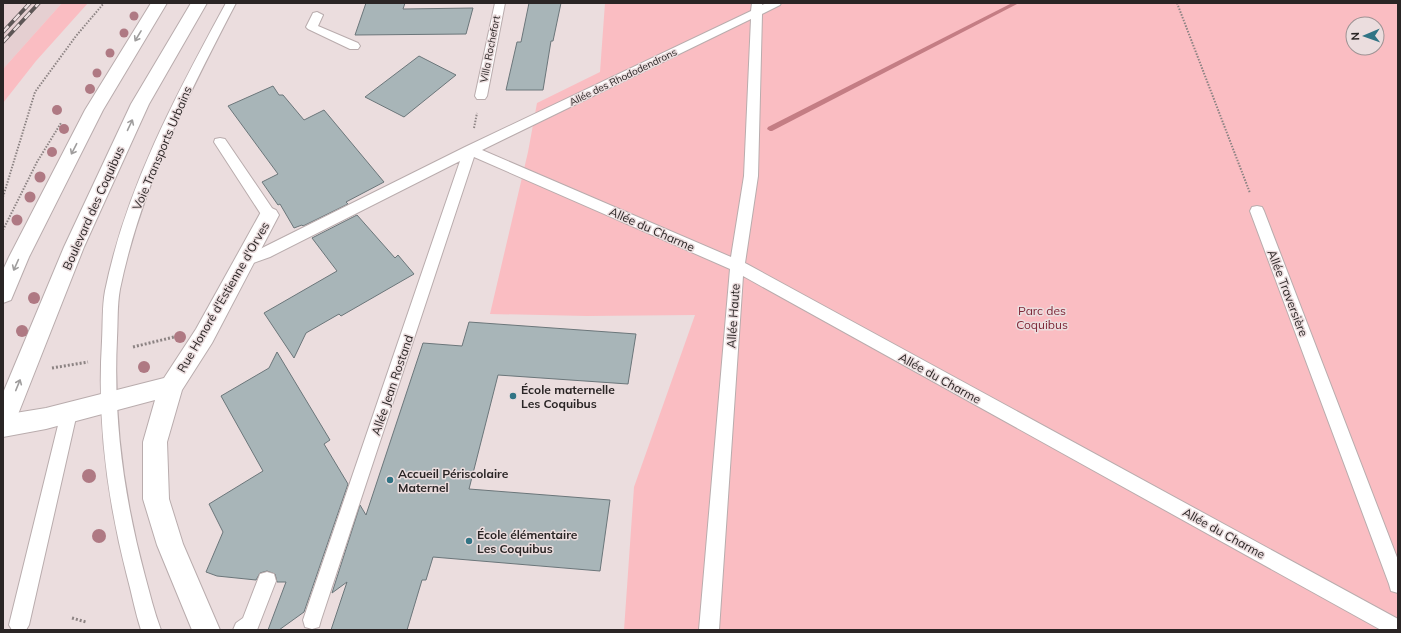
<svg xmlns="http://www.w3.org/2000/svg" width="1401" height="633" font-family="Mulish,sans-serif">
	<rect width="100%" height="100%" fill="#ebddde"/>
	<path fill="#e5cfd1" d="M3 3H62L3 69Z"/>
	<path fill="#fabdc2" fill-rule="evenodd" d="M62 3H88L36 61 3 103V69Z
		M605 3H1398V630H624L634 487 695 315 587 316 490 314 528 152 537 103 600 72ZM1353 24H1377V48H1353Z"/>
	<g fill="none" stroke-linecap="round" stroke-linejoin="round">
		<path fill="#c47d84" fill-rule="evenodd" d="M1012 3H1019L772 131H770L767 129 768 127Z"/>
	</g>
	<path fill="#a8b5b8" stroke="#6b767a" d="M366 3H405L403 9 473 8 466 34 355 35Z
		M529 3H561L553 41H551L543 90H506L517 42H521Z
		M419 56 456 75 404 117 365 97Z
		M273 86 279 95H283L304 120 324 110 384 182 346 202 348 204 303 226 302 225 294 228 280 204 278 205 262 182 278 174 228 106Z
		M357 215 395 258 398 255 414 274 341 316 339 314 306 333 294 358 264 313 337 271 312 238Z
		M469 322 636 334 628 384 498 375 469 489 610 500 600 571 433 557 426 580H422L407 630H331L347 582 332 593 360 505 366 515 423 343 462 346Z
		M277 352 330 440 324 444 348 484 304 612 279 630H268L286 582H277L275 574 267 571 260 573 256 580 217 576 206 572 223 532 209 504 263 471 221 396 269 368Z"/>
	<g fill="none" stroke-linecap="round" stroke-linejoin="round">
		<g stroke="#b9acad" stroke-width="2">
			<path id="lane" d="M226 3H236C188 95 141 187 120 289 117 305 118 322 117 338 113 420 124 498 145 576 150 594 154 612 161 630H141C135 612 132 594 127 576 107 498 97 421 102 341 103 324 102 307 105 291 126 188 176 95 226 3Z
				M495 3H505L487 96 485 99H477L475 96Z
				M752 3H762V5L767 3H781L780 5 762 14 758 176 745 263 1398 619V630H1381L743 276 719 630H699L730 269 474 157 321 620 319 627 312 629 305 627 303 620 460 161 270 257 245 266 240 264 238 260 240 256 260 249 465 147 751 11ZM751 19 744 176 731 257 482 150Z
				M317 12 323 15 318 26 358 43 360 46 358 49H350L308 29 306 27 313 13Z
				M220 138 225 139 274 211 276 215 274 219 269 220 264 219 214 142 215 139Z
				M1257 206 1262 207 1264 211 1398 560V593L1391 591 1389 584 1250 211 1252 207Z
				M69 406 75 408 77 413 29 625 26 630H12L9 625 61 413 63 408Z
				M267 572 274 574 276 581 257 630H233L236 623 243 618 260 574Z"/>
		</g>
		<g stroke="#b9acad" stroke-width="2">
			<path id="street" d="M269 207 276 210 279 215 212 343 182 390 167 442 169 499 183 544 220 630H192L157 545 143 499V442L155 400 46 429 3 437V415L46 408 164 378 196 329 262 210Z"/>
		</g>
		<g stroke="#b9acad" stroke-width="2">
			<path id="secondary" d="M151 3H167L103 110 29 257 11 300 3 303V270L9 257 85 110Z
				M191 3H207L149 104 84 247 15 422 11 430 3 433V393L64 247 131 104Z"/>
		</g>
		<path stroke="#8c8383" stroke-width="2" stroke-dasharray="1.5 1.5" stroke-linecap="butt" d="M1177 3 1250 193
			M474 128 477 113
			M3 197 35 92 76 36 104 3
			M3 230 37 162 61 123"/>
		<path stroke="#8c8383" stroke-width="3" stroke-dasharray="2 2" stroke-linecap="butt" d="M133 347 174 337
			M52 368 88 362
			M72 618 86 622"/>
		<use href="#lane" fill="#fff" fill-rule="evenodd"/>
		<use href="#street" fill="#fff" fill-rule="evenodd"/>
		<use href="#secondary" fill="#fff" fill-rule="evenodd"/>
		<g stroke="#5d5656" stroke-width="4">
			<path id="rail" d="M3 32 30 3
				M3 42 39 3"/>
		</g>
		<use href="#rail" stroke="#ebddde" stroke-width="2.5" stroke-dasharray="8" stroke-linecap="butt"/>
	</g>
	<g fill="#af7983">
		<circle cx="134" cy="16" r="4.5"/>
		<circle cx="124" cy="33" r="4.5"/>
		<circle cx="110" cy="53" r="4.5"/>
		<circle cx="97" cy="73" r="4.5"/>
		<circle cx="90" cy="89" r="5"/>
		<circle cx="57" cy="110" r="5"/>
		<circle cx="64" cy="129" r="5"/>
		<circle cx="52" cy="152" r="5"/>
		<circle cx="40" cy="177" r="5.5"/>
		<circle cx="30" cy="197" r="5.5"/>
		<circle cx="17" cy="220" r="5.5"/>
		<circle cx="34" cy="298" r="6"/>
		<circle cx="22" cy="331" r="6"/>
		<circle cx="180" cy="337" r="6"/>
		<circle cx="144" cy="367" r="6"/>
		<circle cx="89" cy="476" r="7"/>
		<circle cx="99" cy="536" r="7"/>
	</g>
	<defs><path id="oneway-shaft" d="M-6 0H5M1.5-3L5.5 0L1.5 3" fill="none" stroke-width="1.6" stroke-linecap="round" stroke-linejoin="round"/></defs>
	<g stroke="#9f9d9d">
		<use href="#oneway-shaft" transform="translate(138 36) rotate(121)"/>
		<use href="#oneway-shaft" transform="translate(130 125) rotate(-65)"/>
		<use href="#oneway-shaft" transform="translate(74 149) rotate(117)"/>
		<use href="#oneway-shaft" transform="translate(16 265) rotate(114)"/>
		<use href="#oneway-shaft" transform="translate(18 385) rotate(-68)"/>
	</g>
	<g fill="#317485" stroke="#ebddde" stroke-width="1.5">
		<circle cx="513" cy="396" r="4"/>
		<circle cx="390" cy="480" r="4"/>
		<circle cx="469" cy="541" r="4"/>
	</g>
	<g text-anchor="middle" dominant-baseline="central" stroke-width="3" stroke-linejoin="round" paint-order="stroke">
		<g font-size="10" fill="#2a2525" stroke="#ebddde">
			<text transform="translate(490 49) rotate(-79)">Villa Rochefort</text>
			<text transform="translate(623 77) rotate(-26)">Allée des Rhododendrons</text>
		</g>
		<g font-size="12" fill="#2a2525" stroke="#ebddde">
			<text transform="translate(162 148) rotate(-67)">Voie Transports Urbains</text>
			<text transform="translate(93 208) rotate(-66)">Boulevard des Coquibus</text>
			<text transform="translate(652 229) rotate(24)">Allée du Charme</text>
			<text transform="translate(1288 293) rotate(69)">Allée Traversière</text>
			<text transform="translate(223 297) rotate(-60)">Rue Honoré d'Estienne d'Orves</text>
			<text transform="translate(733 316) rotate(-86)">Allée Haute</text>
			<text transform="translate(940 378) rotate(29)">Allée du Charme</text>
			<text transform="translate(392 385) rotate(-71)">Allée Jean Rostand</text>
			<text transform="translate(1224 533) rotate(29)">Allée du Charme</text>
		</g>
		<g font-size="12" fill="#7e2838" stroke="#ebddde">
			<text x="1042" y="310">Parc des<tspan x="1042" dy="14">Coquibus</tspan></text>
		</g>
		<g font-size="12" font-weight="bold" fill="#2a2525" stroke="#ebddde" text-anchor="start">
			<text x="521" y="389">École maternelle<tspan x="521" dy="14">Les Coquibus</tspan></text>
			<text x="398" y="473">Accueil Périscolaire<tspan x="398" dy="14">Maternel</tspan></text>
			<text x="477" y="534">École élémentaire<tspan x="477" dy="14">Les Coquibus</tspan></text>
		</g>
	</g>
	<rect width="1401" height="633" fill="none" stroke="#2a2525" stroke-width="8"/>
	<g transform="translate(1365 36) rotate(268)"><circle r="19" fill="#ebddde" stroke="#9e9394"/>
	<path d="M0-3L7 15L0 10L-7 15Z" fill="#317485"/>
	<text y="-6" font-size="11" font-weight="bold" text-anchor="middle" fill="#2a2525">N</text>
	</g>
</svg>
